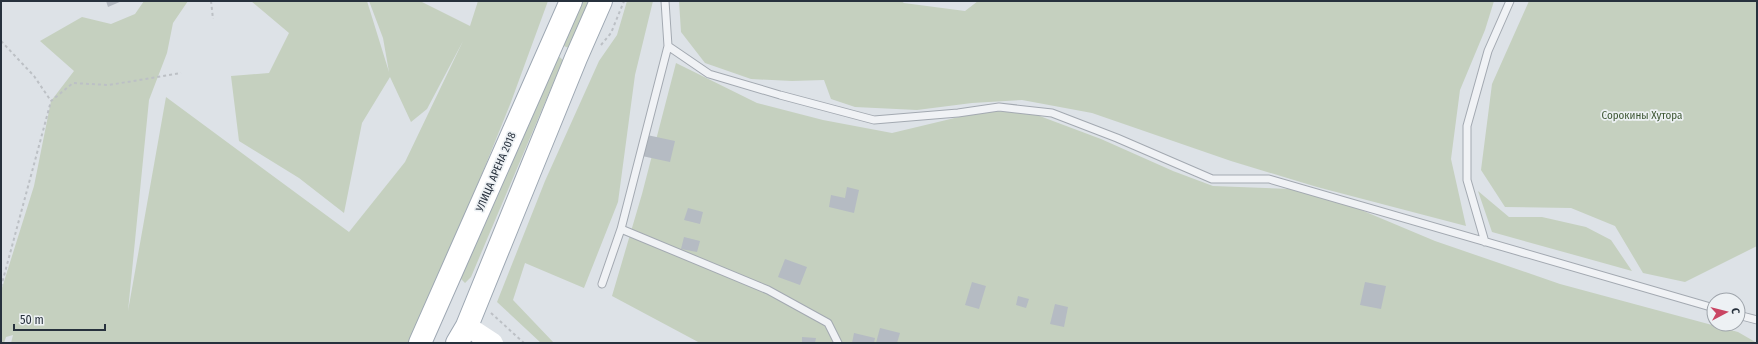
<svg xmlns="http://www.w3.org/2000/svg" width="1758" height="344" font-family="'Fira Sans Condensed',sans-serif">
	<rect width="100%" height="100%" fill="#dde2e7"/>
	<path fill="#c5d0bf" d="M144 1H188L173 23 167 53 149 100 128 311 166 97 349 232 405 162 463 41 427 109 411 122 390 77 362 123 344 213 299 178 239 141 231 76 269 73 289 33 251 1H367L389 72 383 38 369 1H420L470 26 478 1H548L511 102 438 283 408 343H11L13 335 6 337 4 343H1V291L34 186 51 101 74 71 40 41 82 17 111 24 135 14Z
		M580 1H589L569 48 561 45Z
		M627 1H653L635 75 618 202 584 288 525 263 513 300 554 343H541L497 302 545 181 599 61 617 35Z
		M679 1H901L904 3 965 11 978 1H1494L1485 30 1460 90 1451 159 1466 226 1317 187 1231 161 1092 113 1022 100 972 103 917 110 855 107 831 99 824 80 792 81 751 79 705 63 681 32Z
		M1529 1H1757V246L1685 282 1643 273 1615 226 1571 208 1505 207 1481 170 1492 84Z
		M557 55 563 60 471 277 465 283 461 279V273Z
		M676 63 757 103 823 120 892 133 988 110 1037 115 1101 139 1173 171 1213 186 1292 189 1354 207 1435 241 1560 284 1738 332 1757 343H700L612 296 642 194Z
		M1478 191 1509 217H1542L1586 227 1611 240 1632 271 1492 232Z"/>
	<path fill="#b5bbc3" d="M106 1H122L108 7Z
		M647 135 675 141 670 162 642 156Z
		M847 187 859 190 854 213 829 207 831 195 845 198Z
		M688 208 703 212 700 224 684 220Z
		M684 237 700 241 697 252 681 249Z
		M785 259 807 267 800 285 778 277Z
		M972 282 986 286 979 309 965 305Z
		M1365 282 1386 286 1381 309 1360 305Z
		M1018 296 1029 299 1026 308 1016 305Z
		M1055 304 1068 307 1064 327 1050 324Z
		M880 328 900 333 897 343H876Z
		M854 333 875 338 874 343H852Z
		M802 337 816 338 815 343H802Z"/>
	<g fill="none" stroke-linecap="round" stroke-linejoin="round">
		<g stroke="#a3a9b1" stroke-width="9">
			<path id="service" d="M665 1 668 46
				M1485 242 1467 180V126L1488 51 1510 1
				M602 284 621 229
				M1738 315 1757 320
				M838 343 828 323 768 290 621 229 668 46 709 74 780 95 874 120 958 113 999 107 1052 113 1117 138 1212 179H1269L1714 308"/>
		</g>
		<g stroke="#9da7b2" stroke-width="24">
			<path id="primary" d="M420 343 571 1
				M457 343 467 326 576 58 601 1"/>
		</g>
		<path stroke="#bcc0c5" stroke-width="2" stroke-dasharray="3 3" stroke-linecap="butt" d="M211 1 213 19
			M1 41 34 76 51 101
			M601 45 611 33 624 1
			M1 287 51 101 73 83 109 85 181 73
			M491 313 524 343"/>
		<use href="#service" stroke="#f0f2f5" stroke-width="7"/>
		<path stroke="#fff" stroke-width="20" d="M467 326 493 343"/>
		<use href="#primary" stroke="#fff" stroke-width="22"/>
	</g>
	<g text-anchor="middle" dominant-baseline="central" stroke-width="3.5" stroke-linejoin="round" paint-order="stroke">
		<g font-size="11" fill="#3e5835" stroke="#edf1f4">
			<text x="1642" y="115">Сорокины Хутора</text>
		</g>
		<g font-size="11" fill="#27313d" stroke="#edf1f4">
			<text transform="translate(496 172) rotate(-67)">УЛИЦА АРЕНА 2018</text>
		</g>
	</g>
	<rect width="1758" height="344" fill="none" stroke="#27313d" stroke-width="4"/>
	<g transform="translate(1726 312) rotate(83)"><circle r="19" fill="#edf1f4" stroke="#9ea4ab"/>
	<path d="M0-3L7 15L0 10L-7 15Z" fill="#c94563"/>
	<text y="-6" font-size="11" font-weight="bold" text-anchor="middle" fill="#27313d">С</text>
	</g>
	<path d="M14 324v6h91v-6" fill="none" stroke="#27313d" stroke-width="2"/>
	<text x="20" y="324" font-size="12" fill="#27313d" stroke="#edf1f4" stroke-width="3" paint-order="stroke">50 m</text>
</svg>
